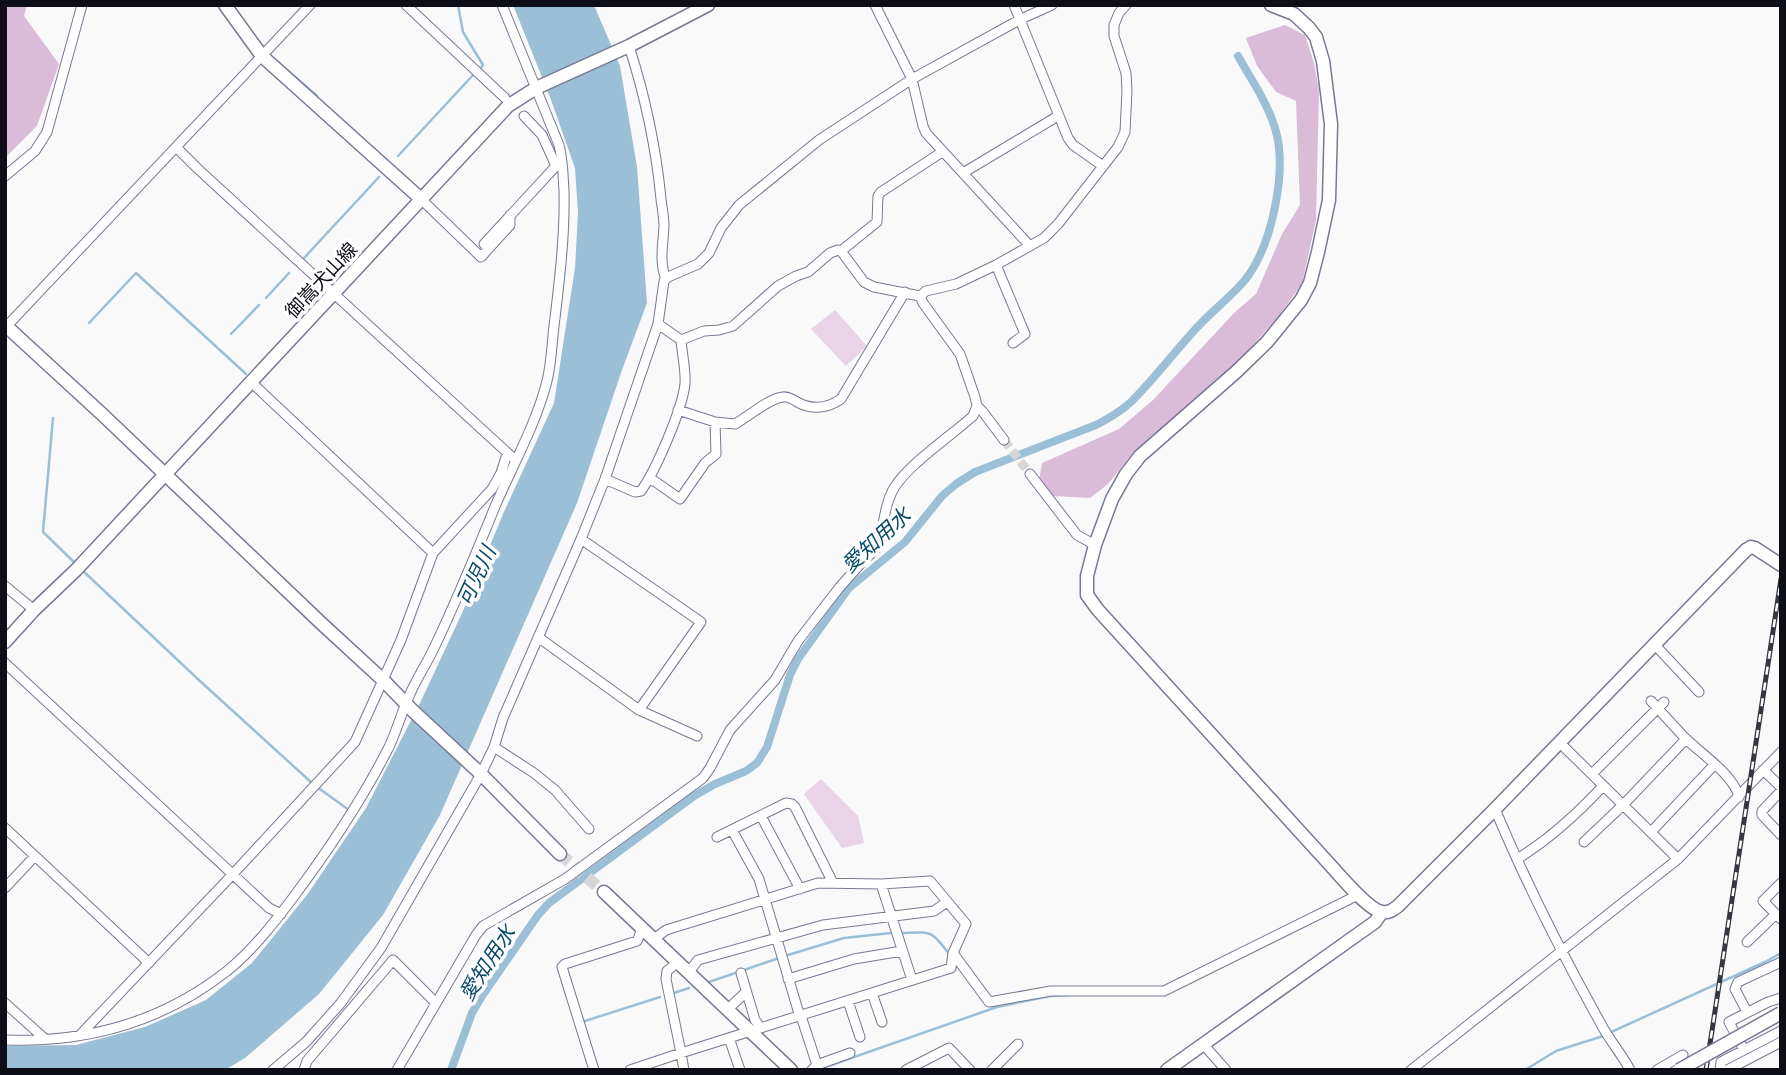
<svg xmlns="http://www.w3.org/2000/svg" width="1786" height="1075" font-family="'PT Sans','Noto Sans JP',sans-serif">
	<rect width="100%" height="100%" fill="#f9f9f9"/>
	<path fill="#e8d4e6" d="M835 310 867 346 846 366 811 329Z
		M821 779 858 816 864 843 842 848 804 794Z"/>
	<path fill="#dbbcd8" d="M5 5H27L24 16 59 64 37 126 5 158Z
		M1285 25 1305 35 1314 63 1319 90 1316 220 1302 284 1274 322 1227 373 1128 459 1108 484 1090 498 1052 496 1039 481 1042 463 1119 429 1153 400 1235 312 1256 294 1282 234 1300 205 1296 101 1276 92 1257 66 1246 38Z"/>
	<path fill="#9bbfd7" d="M513 5H594L620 66 637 167 647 303 622 370 577 503 440 815 383 915 319 994 245 1058 225 1070H5V1046L76 1045 145 1027 206 1000 252 963 307 895 366 808 420 703 463 611 503 514 554 403 575 268 578 213 575 168 550 97Z"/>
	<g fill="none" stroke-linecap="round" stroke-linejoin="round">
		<path stroke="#9bbfd7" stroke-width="2.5" d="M458 5 463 32 483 65 479 70
			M278 62 317 96
			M398 156 474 74
			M304 258 379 177
			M266 298 289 273
			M89 323 136 273 246 374
			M231 334 259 305
			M53 418 43 532 76 564
			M81 569 201 682 312 783
			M317 787 349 810
			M900 933C932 932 930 929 950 955
			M788 955 844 938 891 933
			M709 982 779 958
			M674 993 689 988
			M582 1022 660 997
			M1609 1033 1765 962 1781 953
			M817 1070 997 1007 1050 996 1068 995
			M1525 1070 1556 1051 1603 1036"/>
		<path stroke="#9bbfd7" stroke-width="8" d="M451 1070 472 1013 482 996 538 915 549 903 694 796 715 784 746 771 757 763 767 747 790 675 798 659 849 588 905 542 942 496 956 484 975 472 1096 425C1109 418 1122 411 1132 401 1153 380 1172 355 1192 333 1208 314 1229 299 1245 280 1272 246 1288 170 1275 128 1267 102 1251 79 1238 56"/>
		<path stroke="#d6d6d7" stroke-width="9" stroke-dasharray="9 4.5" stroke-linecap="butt" d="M1004 440 1030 474"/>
		<path stroke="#d6d6d7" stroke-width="12" stroke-dasharray="12 6" stroke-linecap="butt" d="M560 854 604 892"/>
		<g stroke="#777894" stroke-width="11">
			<path id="street" d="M406 5 505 98
				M1014 5 1068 138 1073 145 1103 166
				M629 46C645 96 656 147 661 199 662 208 664 217 664 226 663 245 659 262 666 279
				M176 147 198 169 512 457
				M963 173 1058 116
				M5 176 35 151 47 132 82 5
				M421 199 481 257 510 225V215
				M484 244 556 166 542 135 524 116
				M1030 246 926 133 923 126 912 79 1021 19 1052 5
				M841 251 877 222 878 196 881 192 942 152
				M996 265 1025 334 1013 343
				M5 328 310 5
				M681 340 704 331 719 330 733 326 778 286 796 276 808 272 830 253 838 250 841 251 864 282 874 287 920 296
				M251 382 433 553
				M977 406 983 412 1004 440
				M678 410 715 422 735 424C748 417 769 398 783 397 788 396 794 400 799 403 813 410 828 408 841 399L905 292
				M1030 474 1077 535 1095 545
				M650 478 680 499 705 463 716 454 715 422
				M605 479 635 492 641 491C656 470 682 410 685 384 686 370 682 354 681 340L658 324
				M5 586 34 610
				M538 637 639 710 701 622 581 539
				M1655 645 1699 692
				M5 663 269 908 281 914
				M1651 701C1662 713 1673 725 1684 737 1700 753 1734 775 1739 797
				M639 710 697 736
				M1560 743 1678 859
				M494 747 503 718 581 539 605 479 658 324 664 281 668 277 698 264 709 253 721 228 739 205 819 140 912 79 875 5
				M1763 770 1781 787
				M1592 774 1664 702
				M1781 791 1762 811V815L1781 835
				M1495 809C1526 883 1562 954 1601 1024 1609 1040 1622 1054 1630 1070
				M761 816 800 889
				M5 828 35 856
				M732 830 759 879 800 1017
				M1651 832 1714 765
				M717 837 786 803 792 804 795 807 833 883
				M1584 842 1623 805 1686 739
				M1517 859C1550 839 1577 814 1603 786
				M1781 883 1763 901 1781 919
				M881 884 912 980
				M5 888 35 856 149 963
				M654 939 666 930 818 883 881 884 930 881 966 924 953 953 951 968 681 1053 666 979 667 971 678 962
				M1747 942 1776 914
				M953 953 989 1002 1051 991H1164L1358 895
				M686 969 692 968 698 960 823 925 934 911 947 902
				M741 973 755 1020 761 1028
				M788 979 854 959 902 951
				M872 993 882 1022
				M1781 998 1768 1002 1729 1022 1744 1050 1781 1031
				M848 1001 860 1037
				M5 1003 45 1039
				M727 1010 746 992
				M1747 1012 1735 989 1738 982 1781 962
				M801 1016 817 1065
				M80 1035 233 874 355 742 401 640 433 553 492 489 501 473 507 454
				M729 1038 740 1070
				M5 1040C87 1043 161 1023 227 971 252 951 273 924 292 899 328 851 362 800 389 747 397 730 402 711 410 694 417 678 427 663 434 648 456 602 475 556 494 509 511 468 536 425 547 381 552 361 552 338 555 318 560 276 565 233 564 191 563 175 563 160 559 145L502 5
				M1203 1044 1226 1070
				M273 1070 306 1042 340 1004 381 948 481 774 494 747 534 773 555 790 589 829
				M304 1070 307 1061 393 960 436 1003
				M397 1070 476 935 483 926 565 879 703 778 710 768 730 730 775 680 798 641 839 588 862 562 876 549 880 542C883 527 884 509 891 494 901 469 951 436 973 416L977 406 975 397 960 354 923 303 920 296 926 291 956 284 996 265 1044 238 1058 224 1118 147 1125 132 1127 91 1126 73 1114 36V25L1119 13 1126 5
				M594 1070 562 967 565 964 637 941 642 929
				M630 1070 681 1053 684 1070
				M812 1070 817 1065 850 1053
				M906 1070 949 1048 970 1070
				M992 1070 1018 1044
				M1411 1070 1678 859 1781 752
				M1657 1070 1683 1055
				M1720 1070 1721 1062 1744 1050
				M1727 1070 1781 1042"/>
		</g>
		<g stroke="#777894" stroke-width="15">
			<path id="secondary" d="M225 5 262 56 421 199
				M1271 5 1294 14 1309 28 1316 37 1323 61 1331 124 1329 200 1318 252 1310 283 1301 300 1267 342 1236 372 1140 456 1126 474 1112 499 1095 545 1087 576V595L1098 610 1332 867C1342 878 1369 910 1382 912 1389 913 1393 910 1398 906L1495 809 1746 550 1751 547 1755 548 1781 565
				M5 325 104 416 321 623 383 680 413 711 481 774 560 854
				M5 642 34 610 76 570 508 106 536 88 629 46 708 5
				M604 892 791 1070
				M1167 1070 1375 922 1382 912"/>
		</g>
		<use href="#street" stroke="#fff" stroke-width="9"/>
		<use href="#secondary" stroke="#fff" stroke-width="12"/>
		<g stroke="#35363f" stroke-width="5">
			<path id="rail" d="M1706 1070 1781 579"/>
		</g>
		<use href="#rail" stroke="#fff" stroke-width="2.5" stroke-dasharray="8" stroke-linecap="butt"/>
		<g stroke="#777894" stroke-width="15" stroke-linecap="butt">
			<path id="secondary-bridge" d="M1679 1070 1781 1013"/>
		</g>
		<use href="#secondary-bridge" stroke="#fff" stroke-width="12"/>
	</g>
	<g text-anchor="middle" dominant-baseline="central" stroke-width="7" stroke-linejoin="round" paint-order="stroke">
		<g font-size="19" fill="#0d0e18" stroke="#fff">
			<text transform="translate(321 280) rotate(-47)">御嵩犬山線</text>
		</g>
		<g font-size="21" font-style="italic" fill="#074a6a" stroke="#fff">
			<text transform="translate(876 540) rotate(-42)">愛知用水</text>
			<text transform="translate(476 576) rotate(-65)">可児川</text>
			<text transform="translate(487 963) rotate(-57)">愛知用水</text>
		</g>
	</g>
	<rect width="1786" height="1075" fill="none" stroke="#0d0e18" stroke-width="14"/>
</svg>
